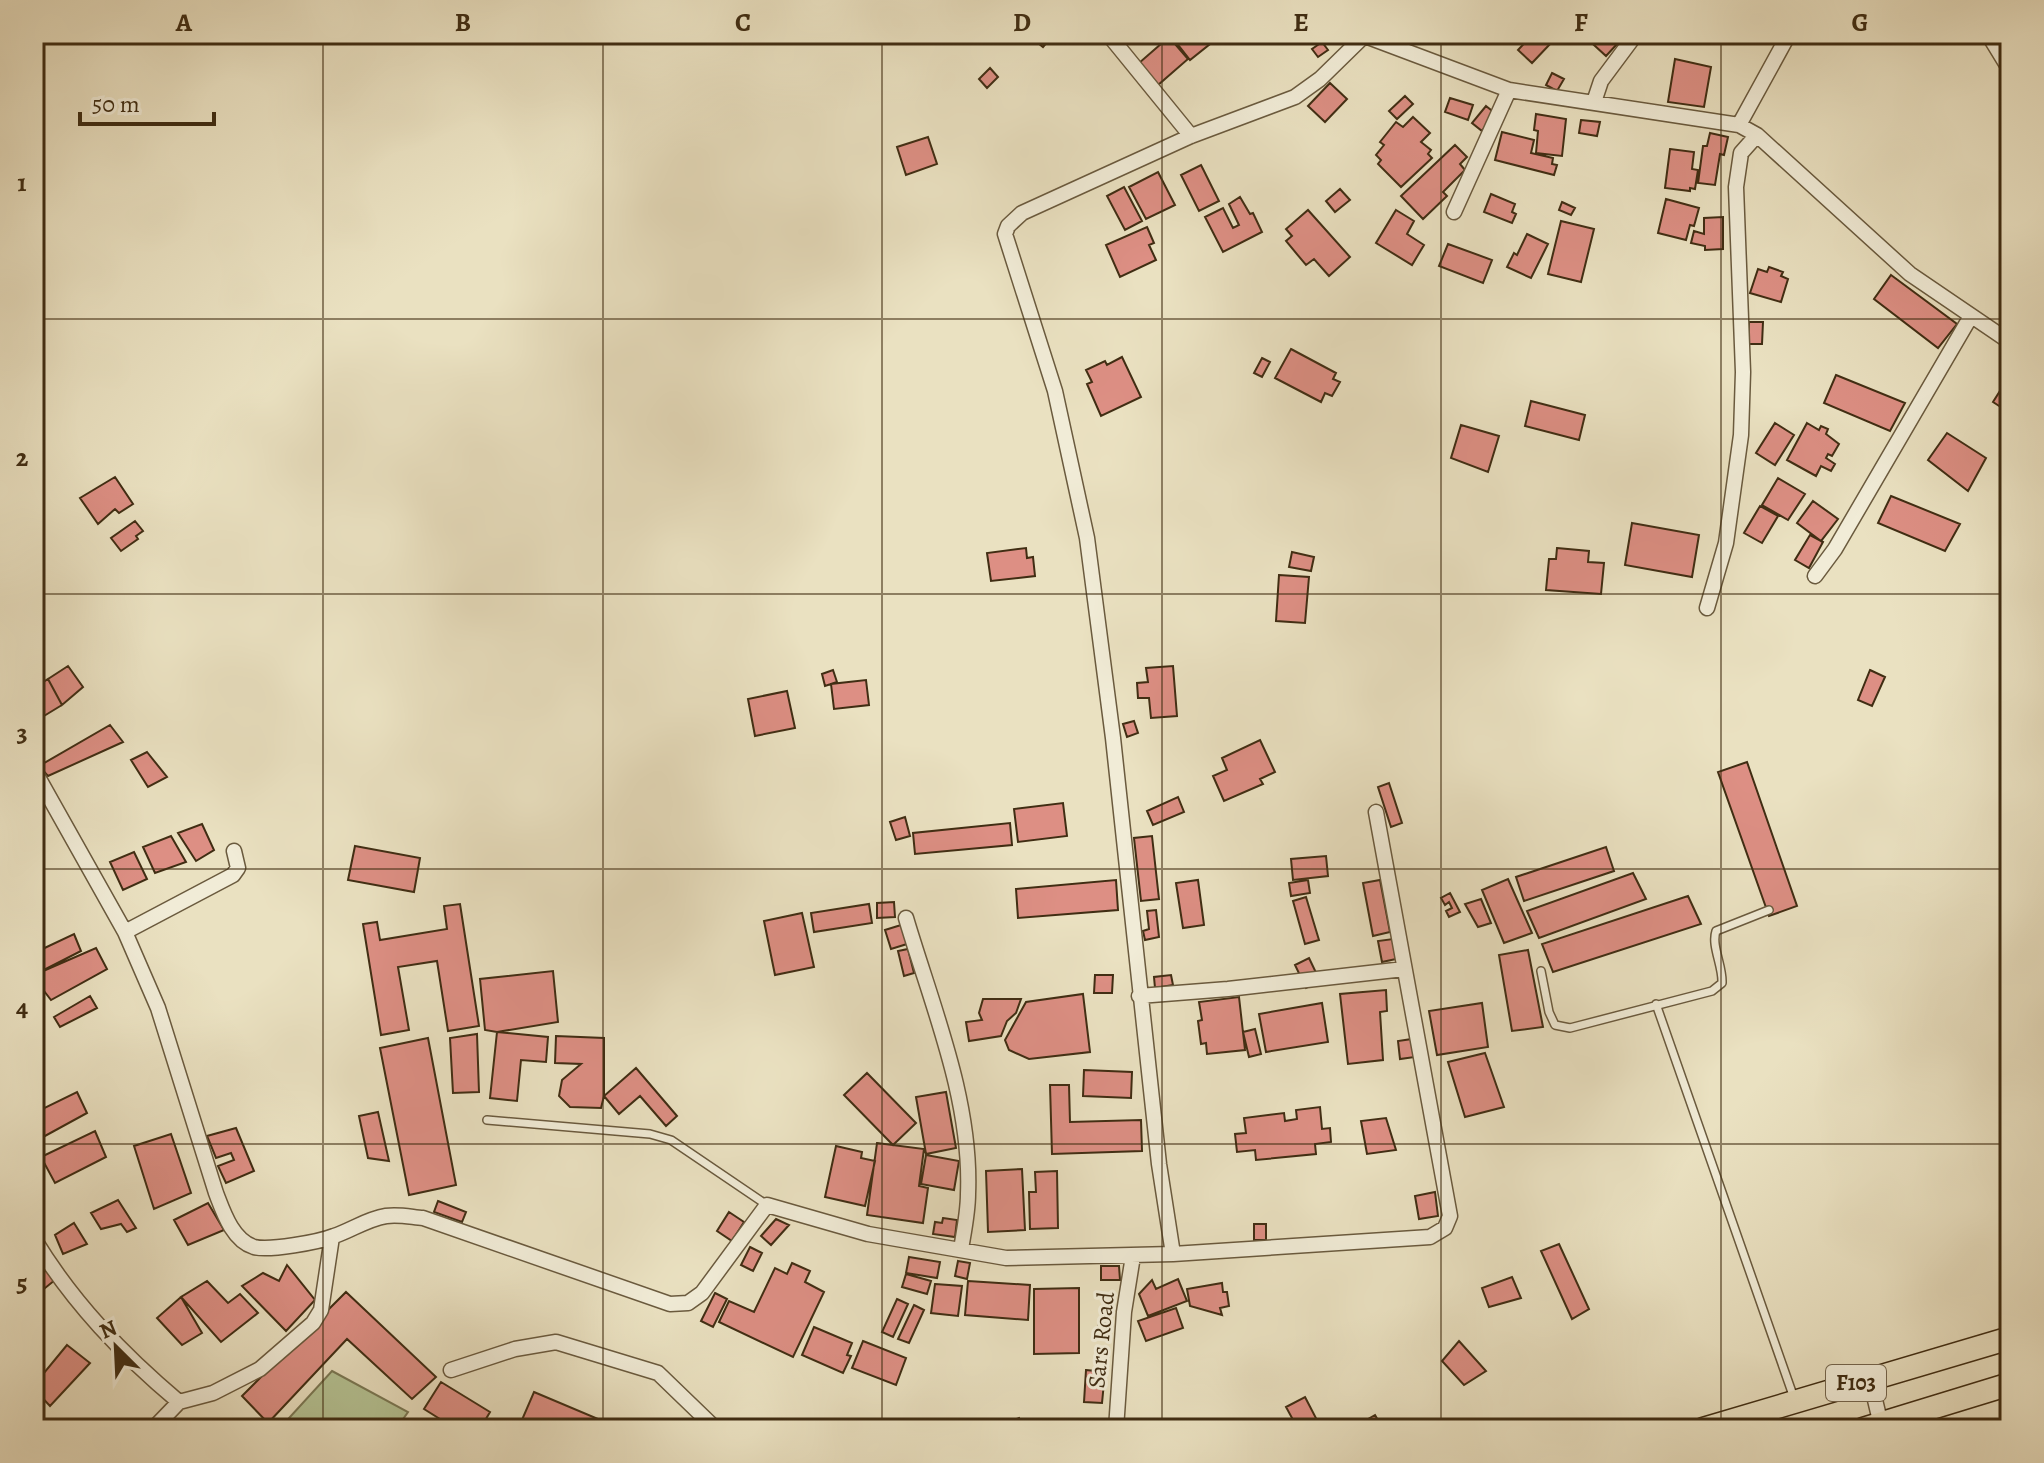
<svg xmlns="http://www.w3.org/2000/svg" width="2044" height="1463" font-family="Alegreya,serif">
	<rect width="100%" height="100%" fill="#eae1c1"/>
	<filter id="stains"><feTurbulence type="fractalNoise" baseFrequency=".0025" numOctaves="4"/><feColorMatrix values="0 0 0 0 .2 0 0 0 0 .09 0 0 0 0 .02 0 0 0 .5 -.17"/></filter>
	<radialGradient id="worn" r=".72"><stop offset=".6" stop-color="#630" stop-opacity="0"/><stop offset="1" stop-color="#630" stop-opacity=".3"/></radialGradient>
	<path fill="#b5c394" stroke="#7a7854" stroke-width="2" d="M332 1371 408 1412 396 1429H279Z"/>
	<path fill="#dd8f84" stroke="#402d13" stroke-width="2" d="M1027 34H1054L1043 47Z
		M1176 34H1210L1215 40 1190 60 1172 37Z
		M1533 34H1541L1551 43 1532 63 1518 50Z
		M1582 34H1609L1618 43 1606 56Z
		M1169 37 1188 59 1158 85 1139 63Z
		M1322 42 1328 50 1318 57 1312 49Z
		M1675 59 1711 67 1704 107 1668 102Z
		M990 68 998 77 987 88 979 79Z
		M1552 73 1564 79 1557 91 1546 85Z
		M1330 83 1347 99 1325 122 1308 106Z
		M1405 96 1413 104 1397 119 1389 111Z
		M1450 98 1473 105 1468 120 1445 112Z
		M1486 106 1496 114 1482 131 1472 123Z
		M1536 114 1566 119 1562 156 1536 153 1538 131 1534 130Z
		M1413 117 1430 133 1421 142 1431 150 1428 154 1432 158 1401 187 1378 164 1381 160 1376 155 1384 145 1380 142 1396 122 1403 127Z
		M1581 120 1600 122 1597 136 1579 133Z
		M1502 132 1534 140 1531 153 1553 158 1552 164 1557 165 1554 175 1495 160Z
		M1710 133 1728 137 1724 155 1720 154 1715 185 1698 183 1703 146H1707Z
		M928 137 937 164 906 175 897 147Z
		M1455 145 1467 157 1460 164 1465 170 1443 192 1447 196 1423 219 1401 196Z
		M1670 149 1694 152 1692 169 1698 170 1695 189 1690 188V191L1665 188Z
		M1201 165 1219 201 1199 211 1181 175Z
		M1158 172 1175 205 1146 219 1129 187Z
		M1124 187 1142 221 1125 230 1107 196Z
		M1340 189 1350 200 1335 212 1326 201Z
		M1491 194 1515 204 1512 212 1516 214 1512 223 1484 212Z
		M1240 197 1250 214 1253 213 1262 232 1223 252 1205 217 1223 208 1233 228 1239 225 1229 204Z
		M1666 199 1699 208 1694 226 1690 225 1686 240 1658 233Z
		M1562 202 1575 208 1571 215 1559 210Z
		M1308 210 1350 257 1329 276 1314 259 1306 265 1286 241 1292 236 1286 229Z
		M1396 210 1414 221 1407 234 1424 245 1412 265 1376 243Z
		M1723 217V249L1705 250V246L1691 243 1694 231 1704 234V218Z
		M1561 221 1594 229 1581 282 1548 274Z
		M1147 227 1154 243 1149 245 1156 260 1120 277 1106 245Z
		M1527 234 1548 244 1531 278 1507 267 1514 253 1517 255Z
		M1448 244 1492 260 1483 283 1439 266Z
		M1769 267 1783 272 1781 276 1788 279 1781 302 1750 293 1758 269 1767 272Z
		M1891 275 1957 324 1938 348 1874 299Z
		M1749 322H1763L1762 344H1748Z
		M1291 349 1336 373 1333 379 1340 382 1332 396 1325 393 1321 402 1275 378Z
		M1122 357 1141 397 1101 416 1087 384 1092 382 1086 370 1105 361 1107 365Z
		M1262 358 1270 362 1262 377 1254 373Z
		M1836 375 1905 403 1890 431 1824 403Z
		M2010 375V413L1993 402Z
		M1531 401 1585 415 1579 440 1525 426Z
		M1775 423 1794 435 1775 465 1756 453Z
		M1807 423 1819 430 1821 426 1828 429 1826 434 1839 444 1832 456 1828 454 1826 458 1835 464 1831 471 1821 466 1816 476 1787 460Z
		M1461 425 1499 436 1488 472 1451 458Z
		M1947 433 1986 458 1968 491 1928 460Z
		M115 477 133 504 119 513 115 509 98 524 80 498Z
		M1778 478 1805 494 1788 520 1762 505Z
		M1891 496 1960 524 1945 551 1878 523Z
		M1813 501 1838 519 1821 541 1797 523Z
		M1760 506 1778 516 1762 543 1744 533Z
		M135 521 143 531 136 536 138 539 121 551 111 538Z
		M1632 523 1699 535 1692 577 1625 565Z
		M1810 535 1823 542 1809 568 1795 560Z
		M1026 548 1027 558 1033 557 1035 576 991 581 987 553Z
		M1557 548 1589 551 1588 562 1604 563 1601 594 1546 590 1549 559H1556Z
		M1292 552 1314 557 1311 571 1289 567Z
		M1279 575 1309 577 1305 623 1276 621Z
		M68 666 83 687 62 705 48 679Z
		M1173 666 1177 716 1151 718 1149 698H1138L1137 683 1148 682 1146 668Z
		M833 670 837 682 825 686 822 674Z
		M1870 670 1885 677 1872 706 1858 700Z
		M48 679 62 705 34 722V688Z
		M866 680 869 705 834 709 831 684Z
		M787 691 795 728 755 736 748 699Z
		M1134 721 1138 733 1127 737 1123 724Z
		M110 725 123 742 48 776 39 766Z
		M1260 740 1275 772 1260 779 1263 784 1224 801 1213 776 1227 770 1222 758Z
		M147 752 167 777 148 787 131 760Z
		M1747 762 1797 906 1769 916 1718 772Z
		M1389 783 1402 823 1391 827 1378 787Z
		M1178 797 1184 812 1153 825 1147 811Z
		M1063 803 1067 836 1018 842 1014 809Z
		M905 817 910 836 896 840 890 822Z
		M1010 823 1012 845 915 854 913 833Z
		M202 824 214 850 196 861 178 833Z
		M171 836 186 862 155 873 143 847Z
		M1152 836 1159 899 1141 901 1134 838Z
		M355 846 420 858 414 892 348 880Z
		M1606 847 1614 871 1524 901 1516 877Z
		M134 852 147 879 123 890 110 862Z
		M1326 856 1328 876 1293 880 1291 859Z
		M1633 873 1646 899 1539 938 1527 911Z
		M1508 879 1532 933 1504 943 1482 890Z
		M1116 880 1118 910 1018 918 1016 889Z
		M1198 880 1204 925 1183 928 1176 883Z
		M1308 880 1310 893 1291 896 1289 883Z
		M1380 880 1390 932 1373 936 1363 883Z
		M1450 893 1460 912 1449 917 1446 911 1452 908 1449 902 1445 905 1441 898Z
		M1688 896 1701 924 1553 972 1542 944Z
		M1306 897 1319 940 1305 944 1293 901Z
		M1481 899 1491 923 1478 927 1465 904Z
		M894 902 895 917 877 918V903Z
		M460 904 479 1026 448 1031 437 961 398 967 409 1030 381 1035 363 924 377 922 380 940 447 929 444 906Z
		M869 904 872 923 814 932 811 913Z
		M1156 910 1159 937 1145 940 1143 931 1149 929 1147 911Z
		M802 913 814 967 775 975 764 921Z
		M901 925 907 944 891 949 885 930Z
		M74 934 81 951 34 975V953Z
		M1393 939 1396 959 1382 962 1378 941Z
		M96 948 107 969 51 1000 34 978V975Z
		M908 949 914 973 904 976 898 951Z
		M1528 950 1543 1027 1512 1031 1499 955Z
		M1309 958 1320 981 1306 988 1295 965Z
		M553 971 558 1022 497 1032 485 1030 480 979Z
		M1095 975H1113L1112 993H1094Z
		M1171 975 1173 985 1155 988 1154 977Z
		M1386 990 1387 1011 1380 1012 1383 1060 1348 1064 1340 994Z
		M1083 994 1090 1052 1029 1059 1009 1050 1005 1040 1026 1002Z
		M90 996 97 1008 60 1027 54 1017Z
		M1239 997 1245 1050 1207 1054 1206 1043 1201 1044 1198 1021 1202 1020 1199 1002Z
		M983 999H1021L1016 1013 1007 1021 1001 1036 969 1041 966 1022 982 1020 979 1013Z
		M1322 1003 1328 1042 1266 1052 1259 1014Z
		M1482 1003 1488 1047 1437 1055 1429 1011Z
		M1255 1029 1261 1054 1249 1057 1243 1032Z
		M497 1032 548 1037 546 1062 521 1060 517 1101 490 1098Z
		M477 1034 479 1092 453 1093 450 1038Z
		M556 1036 604 1038V1096L601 1108 570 1107 559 1096 562 1080 581 1064 555 1063Z
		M428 1038 456 1185 409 1195 380 1048Z
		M1412 1039 1415 1057 1400 1059 1398 1041Z
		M1485 1053 1504 1107 1465 1117 1448 1062Z
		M636 1068 677 1116 666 1126 640 1096 619 1114 604 1096Z
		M1084 1070 1132 1072 1131 1098 1083 1096Z
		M867 1073 916 1123 893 1145 844 1095Z
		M1050 1085H1069L1070 1122 1141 1120 1142 1151 1052 1154Z
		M77 1092 87 1113 34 1142V1113Z
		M946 1092 956 1148 926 1154 916 1097Z
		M1320 1107 1322 1129 1330 1128 1331 1142 1315 1144 1316 1154 1256 1160 1255 1150 1237 1152 1235 1134 1246 1133 1244 1118 1284 1113 1285 1121 1297 1119 1296 1110Z
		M378 1112 389 1161 368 1158 359 1116Z
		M1386 1118 1396 1150 1367 1154 1361 1121Z
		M236 1128 254 1171 226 1183 218 1166 234 1160 231 1153 216 1158 207 1136Z
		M95 1131 106 1157 55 1183 41 1157Z
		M171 1134 191 1193 154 1209 134 1146Z
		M877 1143 924 1149 919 1186 928 1188 923 1223 867 1215Z
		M836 1146 862 1152 861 1158 875 1161 865 1206 825 1197Z
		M926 1155 959 1161 954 1190 921 1184Z
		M1022 1169 1025 1230 988 1232 986 1171Z
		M1057 1171 1058 1228 1030 1229 1029 1192H1036L1035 1172Z
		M41 1177 42 1197 34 1200V1181Z
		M1435 1192 1438 1216 1419 1219 1415 1196Z
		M118 1200 136 1228 127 1232 121 1224 101 1229 91 1213Z
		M438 1201 466 1212 462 1222 434 1212Z
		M208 1203 224 1230 188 1245 174 1220Z
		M729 1212 744 1222 732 1241 717 1231Z
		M943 1218 957 1220 955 1237 933 1234 935 1222 942 1223Z
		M776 1219 789 1225 771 1245 761 1236Z
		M74 1223 87 1244 63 1254 55 1235Z
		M1254 1224H1266V1240H1254Z
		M1559 1244 1589 1309 1572 1319 1541 1251Z
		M750 1247 762 1253 753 1271 741 1265Z
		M909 1257 940 1262 937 1278 906 1273Z
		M958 1261 970 1263 967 1279 955 1276Z
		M792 1263 810 1271 805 1282 824 1292 793 1357 719 1322 729 1301 754 1312 775 1268 787 1274Z
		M287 1265 315 1300 286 1331 242 1286 263 1273 279 1281Z
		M1101 1266H1119L1120 1280H1101Z
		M45 1270 55 1280 34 1297V1277Z
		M906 1274 931 1281 927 1294 902 1287Z
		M1512 1277 1521 1298 1489 1307 1482 1288Z
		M1178 1279 1187 1301 1148 1316 1139 1294 1152 1280 1156 1289Z
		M207 1281 228 1303 240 1294 258 1313 221 1342 181 1297Z
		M968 1281 1030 1285 1028 1320 965 1315Z
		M1222 1283 1223 1292H1227L1229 1306 1220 1308 1222 1315 1190 1306 1187 1289Z
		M935 1284 962 1286 958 1316 931 1313Z
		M1079 1288V1353L1034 1354V1289Z
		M346 1292 436 1377 412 1399 347 1339 268 1423 242 1396Z
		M715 1293 727 1299 713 1327 701 1321Z
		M1104 1295H1112V1313H1103Z
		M181 1297 202 1333 182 1345 157 1318Z
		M897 1299 908 1304 893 1337 882 1332Z
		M914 1305 924 1310 909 1343 898 1339Z
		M1176 1308 1183 1328 1146 1341 1138 1321Z
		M1099 1323 1109 1324 1106 1340 1097 1338Z
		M814 1327 852 1343 847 1355 851 1356 843 1373 802 1355Z
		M863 1341 906 1358 896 1385 852 1368Z
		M1459 1341 1486 1371 1464 1385 1442 1361Z
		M67 1345 90 1363 50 1406 34 1389V1385Z
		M1086 1370 1105 1372 1102 1403 1084 1402Z
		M441 1382 490 1412 480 1429H456L424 1409Z
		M534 1392 610 1424 608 1429H518Z
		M1305 1397 1318 1422 1306 1429H1298L1286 1407Z
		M1375 1415 1383 1429H1365L1361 1423Z
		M1019 1418 1024 1429H993Z"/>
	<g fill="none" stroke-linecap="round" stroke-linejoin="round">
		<g stroke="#6a5a3e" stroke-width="10">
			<path id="lane" d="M1541 971 1549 1012 1555 1025 1570 1028 1712 991 1722 983C1723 966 1711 946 1716 931L1769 910
				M1656 1004 1794 1398
				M487 1120 650 1134 671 1140 767 1205"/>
		</g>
		<g stroke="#6a5a3e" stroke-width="17">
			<path id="street" d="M1108 34 1191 136
				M1360 34 1509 90 1739 125 1757 135 1910 274 2010 342
				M1988 34 2010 70
				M1594 102 1601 81 1636 34
				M1739 125 1789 34
				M1454 212 1509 90
				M1815 576 1835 549 1971 316
				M1707 608 1726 543 1741 435 1743 372 1736 187 1741 153 1757 135
				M34 770 125 932 158 1008 216 1193C223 1211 232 1240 254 1247 269 1251 319 1242 334 1236 352 1230 367 1219 386 1216 398 1214 411 1217 423 1218L670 1304 688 1303 702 1293 767 1205 868 1234 1006 1258 1173 1254 1430 1237 1445 1228 1450 1216 1376 812
				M906 918C932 1006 972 1100 968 1194 968 1212 964 1231 961 1249
				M125 932 233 875 238 868 234 851
				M1139 996 1228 989 1404 969
				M34 1239C73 1303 122 1354 179 1402
				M1173 1254 1159 1164 1113 738 1087 538 1055 391 1005 234 1008 226 1022 213 1191 136 1295 97 1320 79 1366 34
				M451 1370 515 1349 556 1342 658 1373 716 1429
				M1870 1379 1882 1429
				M153 1429 179 1402 213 1393 260 1369 313 1323 321 1310 332 1237
				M1116 1429 1124 1312 1133 1256"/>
		</g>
		<g stroke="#402d13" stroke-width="25">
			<path id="primary" d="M1703 1429 2010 1338
				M1863 1429 2010 1384"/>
		</g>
		<use href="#lane" stroke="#f1ecd7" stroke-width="7"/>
		<use href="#street" stroke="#f1ecd7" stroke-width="14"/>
		<use href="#primary" stroke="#eae1c1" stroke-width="22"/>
	</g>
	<path fill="none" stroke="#402d13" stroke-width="2" stroke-opacity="0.55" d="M323 34V1429M603 34V1429M882 34V1429M1162 34V1429M1441 34V1429M1721 34V1429M34 319H2010M34 594H2010M34 869H2010M34 1144H2010"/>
	<g text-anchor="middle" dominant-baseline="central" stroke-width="6" stroke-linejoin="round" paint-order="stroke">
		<rect fill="#f1ecd7" stroke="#75664e" stroke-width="2" x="1826" y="1365" width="60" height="36" rx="6"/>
		<g font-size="22" font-weight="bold" fill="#402d13">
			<text x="1856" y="1383">F103</text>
		</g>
		<g font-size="24" fill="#402d13" stroke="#f1ecd7">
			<text transform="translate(1101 1340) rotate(-84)">Sars Road</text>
		</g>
	</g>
	<rect width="2044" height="1463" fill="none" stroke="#eae1c1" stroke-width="88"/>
	<g transform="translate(116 1347) rotate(336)" stroke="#f1ecd7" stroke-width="6" paint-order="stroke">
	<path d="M0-6L14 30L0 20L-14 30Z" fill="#402d13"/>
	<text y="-12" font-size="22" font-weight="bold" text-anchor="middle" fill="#402d13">N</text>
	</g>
	<path d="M80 112v12h134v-12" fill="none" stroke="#402d13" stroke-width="4"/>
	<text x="92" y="112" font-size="24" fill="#402d13" stroke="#f1ecd7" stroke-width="6" paint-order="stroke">50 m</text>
	<rect x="44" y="44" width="1956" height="1375" fill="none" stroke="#402d13" stroke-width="3"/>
	<g font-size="26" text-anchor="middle" font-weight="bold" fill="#402d13">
		<text x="184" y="31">A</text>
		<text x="463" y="31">B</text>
		<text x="743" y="31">C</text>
		<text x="1022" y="31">D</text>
		<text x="1301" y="31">E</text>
		<text x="1581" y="31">F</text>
		<text x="1860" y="31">G</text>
		<text x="22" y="191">1</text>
		<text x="22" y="466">2</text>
		<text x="22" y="741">3</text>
		<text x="22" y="1016">4</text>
		<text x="22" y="1291">5</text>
	</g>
	<rect width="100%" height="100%" filter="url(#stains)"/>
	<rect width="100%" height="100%" fill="url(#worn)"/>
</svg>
